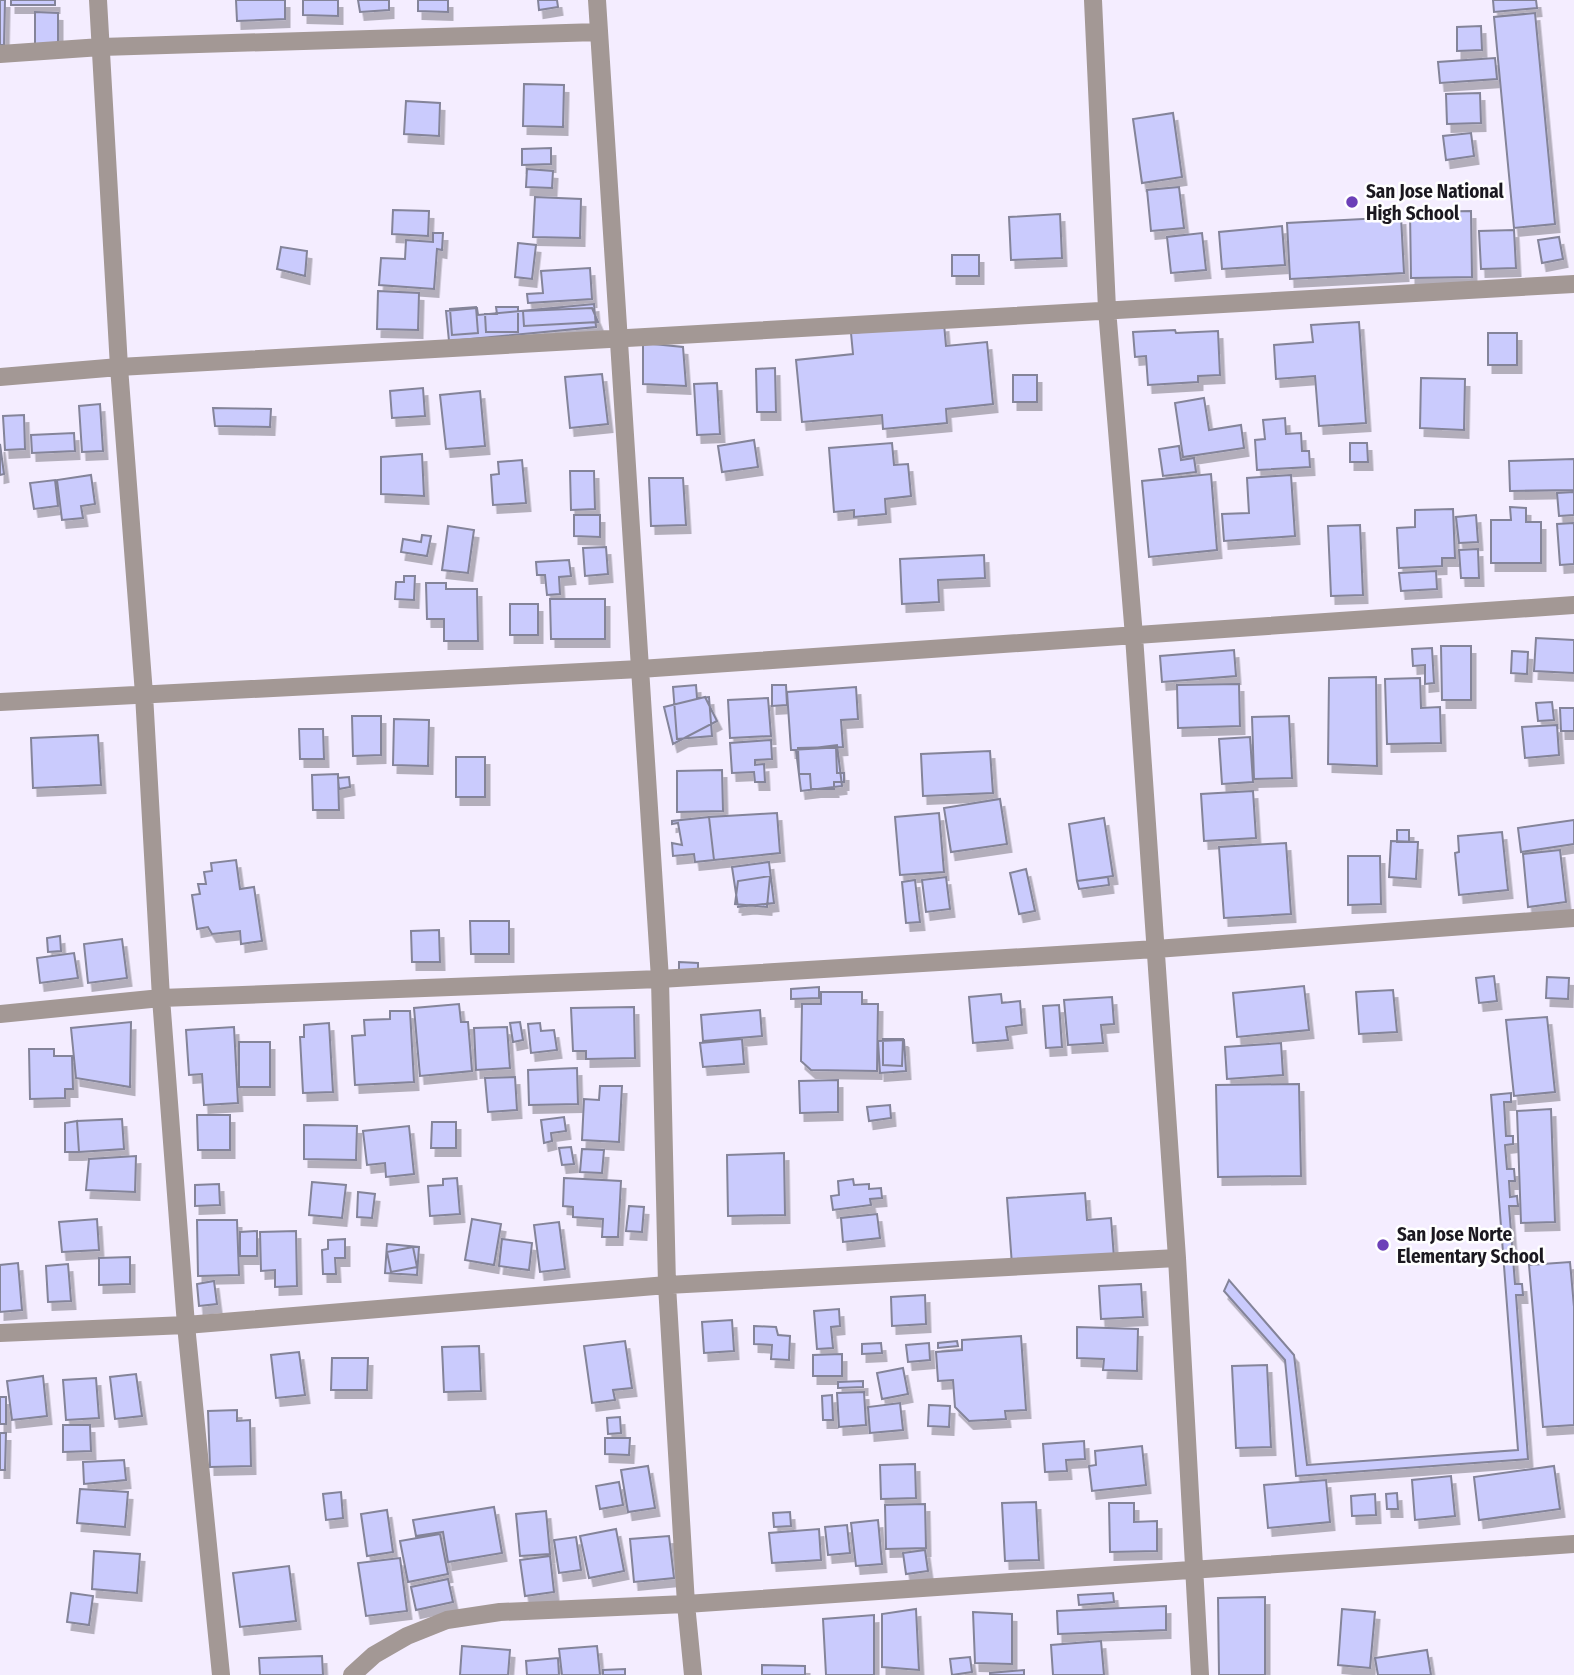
<svg xmlns="http://www.w3.org/2000/svg" width="1574" height="1675" font-family="'Fira Sans Condensed',sans-serif">
	<defs>
		<filter id="shadow"><feDropShadow dx="4.5" dy="8" stdDeviation="0" flood-color="#0004"/></filter>
	</defs>
	<rect width="100%" height="100%" fill="#f4edff"/>
	<path fill="#cacbfd" stroke="#848499" stroke-width="2" filter="url(#shadow)" d="M0 0H5L4 45H0Z
		M11 0H55V5H11Z
		M236 0H285V19L237 21Z
		M303 0H338V16L303 15Z
		M358 0H389V10L360 12Z
		M418 0H448V12L418 11Z
		M538 0H557L558 7 539 10Z
		M1493 0H1536L1537 8 1494 12Z
		M35 12 58 13V44H35Z
		M1535 13 1555 224 1514 228 1494 17Z
		M1481 26 1482 50 1457 51V27Z
		M1495 58 1497 79 1440 83 1438 62Z
		M524 84 564 85 563 127 523 126Z
		M1480 93 1481 123 1447 124 1446 94Z
		M406 101 440 103 439 136 404 134Z
		M1173 113 1182 177 1142 183 1133 119Z
		M1471 133 1474 156 1446 160 1443 136Z
		M551 148V164L522 165V149Z
		M527 169 553 171 552 188 526 187Z
		M1179 187 1184 228 1151 231 1147 190Z
		M535 197 581 199 580 238 533 237Z
		M393 210 429 211 428 236 392 234Z
		M1471 211 1472 277 1411 278 1410 212Z
		M1060 214 1062 258 1011 260 1009 217Z
		M1401 217 1404 273 1290 279 1287 223Z
		M1282 226 1285 265 1222 269 1219 232Z
		M1514 230 1516 268 1481 269 1479 231Z
		M433 233H443L442 250 437 249 434 289 379 285 381 258 405 259 406 240 433 242Z
		M1202 233 1206 270 1171 273 1167 237Z
		M1559 237 1563 259 1542 263 1538 240Z
		M518 243 536 245 532 279 515 277Z
		M281 247 307 251 305 276 277 269Z
		M952 255H979V276H952Z
		M590 268 592 299 528 303 527 294 543 293 541 271Z
		M378 291 419 293 418 330 377 329Z
		M594 304 596 327 449 341 446 311 477 308 478 315Z
		M476 307 478 333 452 335 450 309Z
		M496 307H518V332H486L485 314H497Z
		M592 308 598 322 524 326 523 311Z
		M1359 322 1366 423 1319 426 1315 376 1276 379 1274 345 1313 342 1311 325Z
		M944 324 946 346 987 342 993 404 946 409 947 423 883 429 882 415 802 422 796 360 853 354 851 333Z
		M1175 330 1176 333 1218 331 1220 375 1198 376V382L1148 385 1146 356 1135 357 1133 332Z
		M1488 333H1517V365H1488Z
		M643 343 683 347 686 386 643 384Z
		M775 368 776 412H757L756 369Z
		M602 374 608 424 570 428 565 377Z
		M1013 375H1037V402H1013Z
		M1421 378 1465 379 1464 430 1420 428Z
		M717 383 720 434 697 435 694 384Z
		M423 388 425 416 392 418 390 391Z
		M480 391 485 446 446 449 440 395Z
		M1204 398 1209 430 1241 425 1244 448 1183 457 1175 403Z
		M100 404 103 451 82 452 79 406Z
		M213 408 271 409 270 427 215 426Z
		M24 415 25 449 5 450 3 416Z
		M1285 418 1286 434 1301 433 1302 451H1309L1310 467 1257 470 1255 440 1265 439 1263 420Z
		M74 433 75 451 32 453 31 435Z
		M754 440 758 467 722 472 718 446Z
		M892 443 894 465 908 464 911 496 885 499 886 514 854 517V510L834 512 829 448Z
		M1350 443H1367L1368 462H1350Z
		M0 444 4 474 0 475Z
		M1179 446 1181 460 1194 458 1196 472 1163 476 1159 449Z
		M422 454 424 496 381 494V457Z
		M1574 459V490L1510 491 1509 461Z
		M522 460 526 503 493 505 491 475 499 474 498 462Z
		M570 471H594L595 509 571 510Z
		M1211 474 1217 550 1149 557 1142 481Z
		M91 475 95 504 81 506 83 518 62 520 57 480Z
		M1291 475 1295 536 1224 541 1222 514 1249 513 1247 478Z
		M649 478H683L686 525 651 526Z
		M55 480 58 506 34 509 30 483Z
		M1574 492V515L1559 516 1557 493Z
		M1510 507 1526 508V522H1541V563H1491V520H1511Z
		M1453 509 1455 558H1442V566L1399 568 1397 528 1415 527V510Z
		M574 515H600V537L574 536Z
		M1476 515 1478 542 1459 543 1456 517Z
		M1574 523V564L1560 565 1557 524Z
		M1360 525 1363 595 1331 596 1328 526Z
		M448 526 474 530 468 573 442 570Z
		M422 535 431 536 427 556 401 552 403 539 421 542Z
		M606 547 608 574 585 576 583 548Z
		M1478 549 1479 578H1461L1459 550Z
		M984 555 985 578 938 580 939 602 902 604 900 559Z
		M569 560 571 576 559 577 560 594 547 595 545 575H537L536 562Z
		M1436 571 1437 589 1401 591 1399 573Z
		M404 576H415L414 600 395 599 396 582H404Z
		M426 583H446V589H477L478 641H444V619H427Z
		M550 599H605V639H551Z
		M510 604H538V635H510Z
		M1536 638 1574 640V673L1534 671Z
		M1441 646H1471V700H1442Z
		M1432 648 1434 683 1425 684V665L1413 666 1412 649Z
		M1234 650 1236 676 1162 682 1160 656Z
		M1512 651 1528 652 1527 674 1511 673Z
		M1376 677 1377 766 1328 764 1329 678Z
		M1420 678 1421 708 1440 707 1441 743 1387 744 1385 679Z
		M1239 684 1240 726 1178 728 1177 685Z
		M696 685 697 698 709 697 712 736 677 739 673 687Z
		M772 685H786L787 705 772 706Z
		M856 687 858 719 841 720 843 747 791 750 787 692Z
		M705 697 717 721 673 744 664 707Z
		M768 698 771 736 730 738 728 700Z
		M1552 702 1554 720 1538 721 1536 703Z
		M1560 708H1574V731H1561Z
		M352 716H381V755L353 756Z
		M1289 716 1292 778 1254 779 1252 717Z
		M394 719 429 720 428 766 393 765Z
		M1557 725 1559 755 1525 758 1522 727Z
		M299 729H323L324 759H300Z
		M98 735 101 785 33 788 31 738Z
		M1250 737 1253 782 1222 784 1219 739Z
		M771 740 772 759 755 760V765L764 764 765 782H755L754 772 732 773 730 743Z
		M837 745 842 786 801 791 796 750Z
		M836 747 837 773H844V782H834V789H811L810 774H799L798 748Z
		M990 751 993 793 923 796 921 754Z
		M456 757H485V797H456Z
		M722 770 723 811 677 812V771Z
		M338 774 339 810H313L312 775Z
		M349 777 350 787 339 789 338 778Z
		M1253 791 1256 838 1204 841 1201 794Z
		M1000 799 1007 844 951 852 944 808Z
		M777 813 780 853 714 860 709 817Z
		M939 813 944 872 900 875 895 817Z
		M709 817 714 860 695 862 694 854 673 856 672 843 682 845 678 823 672 824V821Z
		M1104 818 1113 876 1077 881 1069 824Z
		M1574 820V844L1521 852 1518 828Z
		M1397 830H1409V842H1397Z
		M1502 832 1508 890 1459 895 1455 853 1459 852 1458 836Z
		M1391 841 1418 842 1416 879 1389 877Z
		M1286 843 1291 914 1224 918 1219 847Z
		M1560 850 1566 902 1528 907 1523 854Z
		M1348 856H1380L1381 904 1348 905Z
		M236 860 240 889 254 887 262 941 241 944 240 931 212 934 208 927 197 929 192 895 200 894 198 884H206L204 872 212 871 211 863Z
		M769 862 774 903 738 907 732 867Z
		M1026 869 1035 911 1019 914 1010 873Z
		M770 876 767 907 735 904 738 881Z
		M946 877 950 909 926 912 922 880Z
		M1108 877 1109 885 1079 889 1077 881Z
		M915 880 920 922 906 923 902 882Z
		M470 921H509V954H471Z
		M439 930 440 962H412L411 931Z
		M60 936 61 951 48 952 47 938Z
		M122 939 127 978 88 983 84 944Z
		M74 953 78 978 40 983 37 958Z
		M679 962 698 963V972H679Z
		M1494 976 1497 1001 1479 1003 1476 978Z
		M1547 977 1569 978 1568 999 1546 998Z
		M1304 986 1309 1030 1237 1037 1233 993Z
		M819 987V998L791 999V989Z
		M1393 990 1397 1032 1359 1034 1356 992Z
		M821 992H862V1004H878L877 1071 811 1070 801 1061 802 1004H821Z
		M1001 994 1002 1003 1020 1001 1022 1025 1006 1027 1008 1040 973 1043 969 997Z
		M1112 997 1114 1024 1101 1025 1103 1043 1068 1045 1064 1000Z
		M459 1004 461 1022H468L472 1071 420 1076 414 1008Z
		M1059 1005 1062 1047 1046 1048 1043 1006Z
		M634 1007 635 1058 586 1059V1051H573L571 1008Z
		M760 1010 762 1036 703 1041 701 1015Z
		M390 1011H410L414 1082 355 1085 352 1036 365 1035 364 1020 390 1019Z
		M1547 1017 1555 1092 1514 1096 1506 1020Z
		M131 1022 130 1087 76 1078 71 1028Z
		M520 1022 523 1040 513 1042 510 1023Z
		M329 1023 333 1092 303 1093 300 1037H304V1025Z
		M540 1023 541 1031 554 1030 557 1050 531 1053 528 1024Z
		M234 1027 238 1103 204 1105 202 1074 189 1075 186 1030Z
		M507 1027 510 1068 476 1070 474 1028Z
		M742 1039 744 1064 703 1067 700 1043Z
		M883 1039H903L902 1066 883 1065Z
		M904 1040 906 1071 880 1073 878 1041Z
		M239 1042H270V1087H239Z
		M1281 1043 1283 1075 1227 1079 1225 1047Z
		M29 1049H54V1056H72L73 1089H65V1098L30 1099Z
		M577 1068 578 1104 529 1105 528 1070Z
		M515 1077 517 1110 488 1112 485 1078Z
		M838 1080V1112L800 1113 799 1081Z
		M1299 1084 1301 1176 1218 1177 1216 1085Z
		M600 1086H622L619 1142 582 1140 584 1099 599 1100Z
		M1511 1093V1102H1504L1506 1136H1513V1144L1505 1145 1507 1169H1514L1515 1181H1509L1510 1197 1517 1196 1518 1206H1509L1515 1284H1522L1523 1295H1516L1528 1459 1296 1476 1285 1360 1224 1291 1229 1280 1294 1355 1307 1465 1518 1450 1491 1095Z
		M890 1105 891 1118 869 1121 867 1107Z
		M1551 1109 1555 1222 1521 1223 1517 1111Z
		M197 1115H230V1150H198Z
		M564 1117 566 1131 551 1133 552 1141 544 1143 541 1120Z
		M122 1119 124 1149 79 1152 77 1121Z
		M77 1121 79 1152H65V1123Z
		M432 1122H456V1148H431Z
		M304 1125 357 1126 356 1160 304 1159Z
		M409 1126 414 1174 386 1177 385 1163 367 1165 363 1131Z
		M571 1147 574 1164 562 1165 559 1148Z
		M582 1149 604 1150 602 1173 580 1172Z
		M784 1153 785 1215 728 1216 727 1155Z
		M136 1156 135 1192 86 1190 89 1159Z
		M457 1178 460 1214 430 1216 428 1186 443 1185V1179Z
		M564 1178 621 1181 618 1237H602L603 1219 573 1217V1207L563 1206Z
		M853 1179 854 1185 869 1184V1189L881 1188 882 1198 870 1199 871 1205 833 1210 831 1196 839 1195 838 1181Z
		M312 1182 346 1185 342 1218 309 1215Z
		M219 1184 220 1205 195 1206V1185Z
		M358 1192 375 1194 372 1218 357 1217Z
		M1085 1193 1087 1220 1111 1218 1114 1258 1012 1265 1007 1198Z
		M629 1206 644 1207 642 1232 626 1231Z
		M877 1214 880 1238 843 1242 841 1218Z
		M97 1219 99 1250 62 1252 59 1222Z
		M472 1219 501 1224 494 1265 465 1260Z
		M197 1220H237L239 1275 198 1276Z
		M559 1222 565 1269 540 1272 534 1225Z
		M257 1231V1256H240V1232Z
		M296 1231 297 1286 275 1287V1270L261 1271 260 1232Z
		M345 1239V1258H335L336 1274H323L322 1250 328 1249V1240Z
		M502 1239 532 1243 529 1270 499 1266Z
		M387 1244 419 1247 417 1275 385 1273Z
		M413 1247 417 1267 391 1272 387 1252Z
		M130 1257V1284L99 1285V1258Z
		M1570 1262 1574 1307V1425L1543 1427 1529 1265Z
		M18 1263 22 1310 0 1312V1265Z
		M68 1264 71 1301 48 1302 46 1266Z
		M214 1281 217 1304 199 1306 197 1284Z
		M1141 1284 1143 1317 1101 1319 1099 1286Z
		M925 1295 926 1324 892 1326 891 1297Z
		M839 1309 840 1326 831 1327 833 1348 817 1349 814 1311Z
		M732 1320 734 1351 704 1353 702 1322Z
		M754 1326 776 1327 778 1335 790 1336 789 1360 771 1359 772 1345 754 1344Z
		M1077 1327 1138 1329 1137 1371 1103 1370 1104 1359 1077 1358Z
		M1021 1336 1026 1410 1005 1411 1006 1419 969 1421 955 1407 953 1380 938 1381 936 1352 962 1350V1340Z
		M625 1341 632 1388 613 1390 615 1400 592 1403 584 1346Z
		M957 1341 958 1346 938 1348V1343Z
		M881 1343 882 1353 862 1354V1344Z
		M929 1343 930 1360 908 1362 906 1345Z
		M479 1346 481 1391 444 1392 442 1347Z
		M299 1352 305 1395 276 1398 271 1355Z
		M842 1354V1376H813V1355Z
		M332 1358H368L367 1390H331Z
		M1267 1365 1271 1447 1236 1448 1232 1366Z
		M903 1368 908 1394 882 1399 877 1373Z
		M136 1374 142 1416 115 1419 110 1377Z
		M43 1376 47 1416 12 1420 7 1381Z
		M96 1378 99 1418 66 1420 63 1380Z
		M863 1381V1387L838 1388V1382Z
		M864 1392 866 1425 839 1427 837 1393Z
		M832 1395 833 1420H823L822 1396Z
		M0 1397H6V1424H0Z
		M900 1403 903 1430 870 1433 868 1407Z
		M929 1405 950 1406 949 1427 928 1426Z
		M237 1410V1421L250 1420 251 1466 210 1467 208 1411Z
		M620 1417 621 1433 608 1434 607 1418Z
		M63 1425H90L91 1451 63 1452Z
		M0 1433H6L5 1470H0Z
		M605 1438H630L629 1455 605 1454Z
		M1084 1441 1085 1459 1066 1460 1067 1471 1045 1472 1043 1444Z
		M1142 1446 1146 1485 1092 1491 1089 1466 1096 1465 1095 1451Z
		M124 1460 126 1480 84 1484 83 1462Z
		M915 1464 916 1498 881 1499 880 1465Z
		M648 1466 655 1508 628 1512 621 1470Z
		M1554 1466 1560 1509 1479 1520 1474 1477Z
		M1451 1476 1455 1516 1415 1520 1412 1480Z
		M1326 1480 1330 1522 1268 1528 1264 1485Z
		M619 1482 623 1505 600 1509 596 1486Z
		M80 1489 128 1492 125 1527 77 1523Z
		M341 1492 343 1518 326 1520 323 1494Z
		M1397 1493 1398 1509H1387L1386 1494Z
		M1375 1494 1376 1515 1352 1516 1351 1496Z
		M1036 1502 1039 1560 1005 1561 1002 1503Z
		M1109 1503H1134V1522L1157 1521V1551L1110 1552Z
		M925 1504 926 1548 886 1549 885 1505Z
		M494 1507 502 1553 448 1562 443 1532 416 1536 413 1520Z
		M387 1510 393 1552 367 1556 361 1514Z
		M546 1511 550 1554 520 1556 516 1514Z
		M790 1512 791 1526 774 1527 773 1513Z
		M878 1520 882 1564 856 1566 851 1523Z
		M847 1525 850 1553 828 1555 825 1527Z
		M616 1529 624 1571 589 1578 580 1536Z
		M819 1529 821 1560 772 1563 769 1533Z
		M440 1534 448 1574 408 1582 400 1541Z
		M669 1536 674 1578 634 1582 630 1539Z
		M576 1537 581 1570 559 1573 554 1540Z
		M925 1550 928 1571 906 1574 903 1553Z
		M94 1551 140 1554 137 1593 92 1589Z
		M550 1556 554 1592 525 1596 520 1560Z
		M400 1558 407 1611 366 1616 358 1563Z
		M289 1566 296 1621 240 1627 233 1573Z
		M448 1579 453 1602 416 1610 411 1587Z
		M71 1593 93 1596 89 1625 67 1622Z
		M1113 1593 1114 1602 1079 1605 1078 1595Z
		M1265 1597V1675H1219L1218 1598Z
		M1166 1606V1630L1058 1634 1057 1611Z
		M916 1609 919 1670 882 1667V1614Z
		M1342 1609 1375 1612 1370 1668 1338 1665Z
		M973 1612 1012 1614V1664L975 1663Z
		M874 1615V1675H826L823 1619Z
		M1101 1641 1104 1675H1053L1051 1645Z
		M462 1646 510 1650 508 1675H460Z
		M597 1646 600 1675H562L559 1649Z
		M1427 1650 1431 1675H1378L1375 1658Z
		M322 1656 323 1675H260L259 1658Z
		M970 1657 972 1672 952 1675 950 1659Z
		M558 1658 559 1675H527L526 1661Z
		M762 1665 805 1666V1675H762Z
		M625 1669V1675H603V1670Z
		M1024 1670V1675H990V1673Z"/>
	<g fill="none" stroke-linecap="round" stroke-linejoin="round">
		<path stroke="#a39895" stroke-width="18" d="M98 0 119 367 144 694 161 998 186 1325 221 1675
			M597 0 660 979 667 1285 686 1604 693 1675
			M1093 0 1107 309 1134 636 1177 1258 1200 1675
			M0 54 101 47 599 32
			M0 377 119 367 1574 284
			M0 702 640 669 1574 605
			M0 1014 161 998 660 979 1156 949 1574 918
			M0 1333 186 1325 667 1285 1177 1258
			M352 1675 374 1655 407 1636 447 1620 500 1612 686 1604 1574 1544"/>
	</g>
	<g fill="#6c40b8" stroke="#fff" stroke-width="2.5">
		<circle cx="1352" cy="202" r="7"/>
		<circle cx="1383" cy="1245" r="7"/>
	</g>
	<g text-anchor="middle" dominant-baseline="central" stroke-width="5" stroke-linejoin="round" paint-order="stroke">
		<g font-size="19" font-weight="bold" fill="#1b1820" stroke="#fff" text-anchor="start">
			<text x="1366" y="191">San Jose National<tspan x="1366" dy="22">High School</tspan></text>
			<text x="1397" y="1234">San Jose Norte<tspan x="1397" dy="22">Elementary School</tspan></text>
		</g>
	</g>
</svg>
